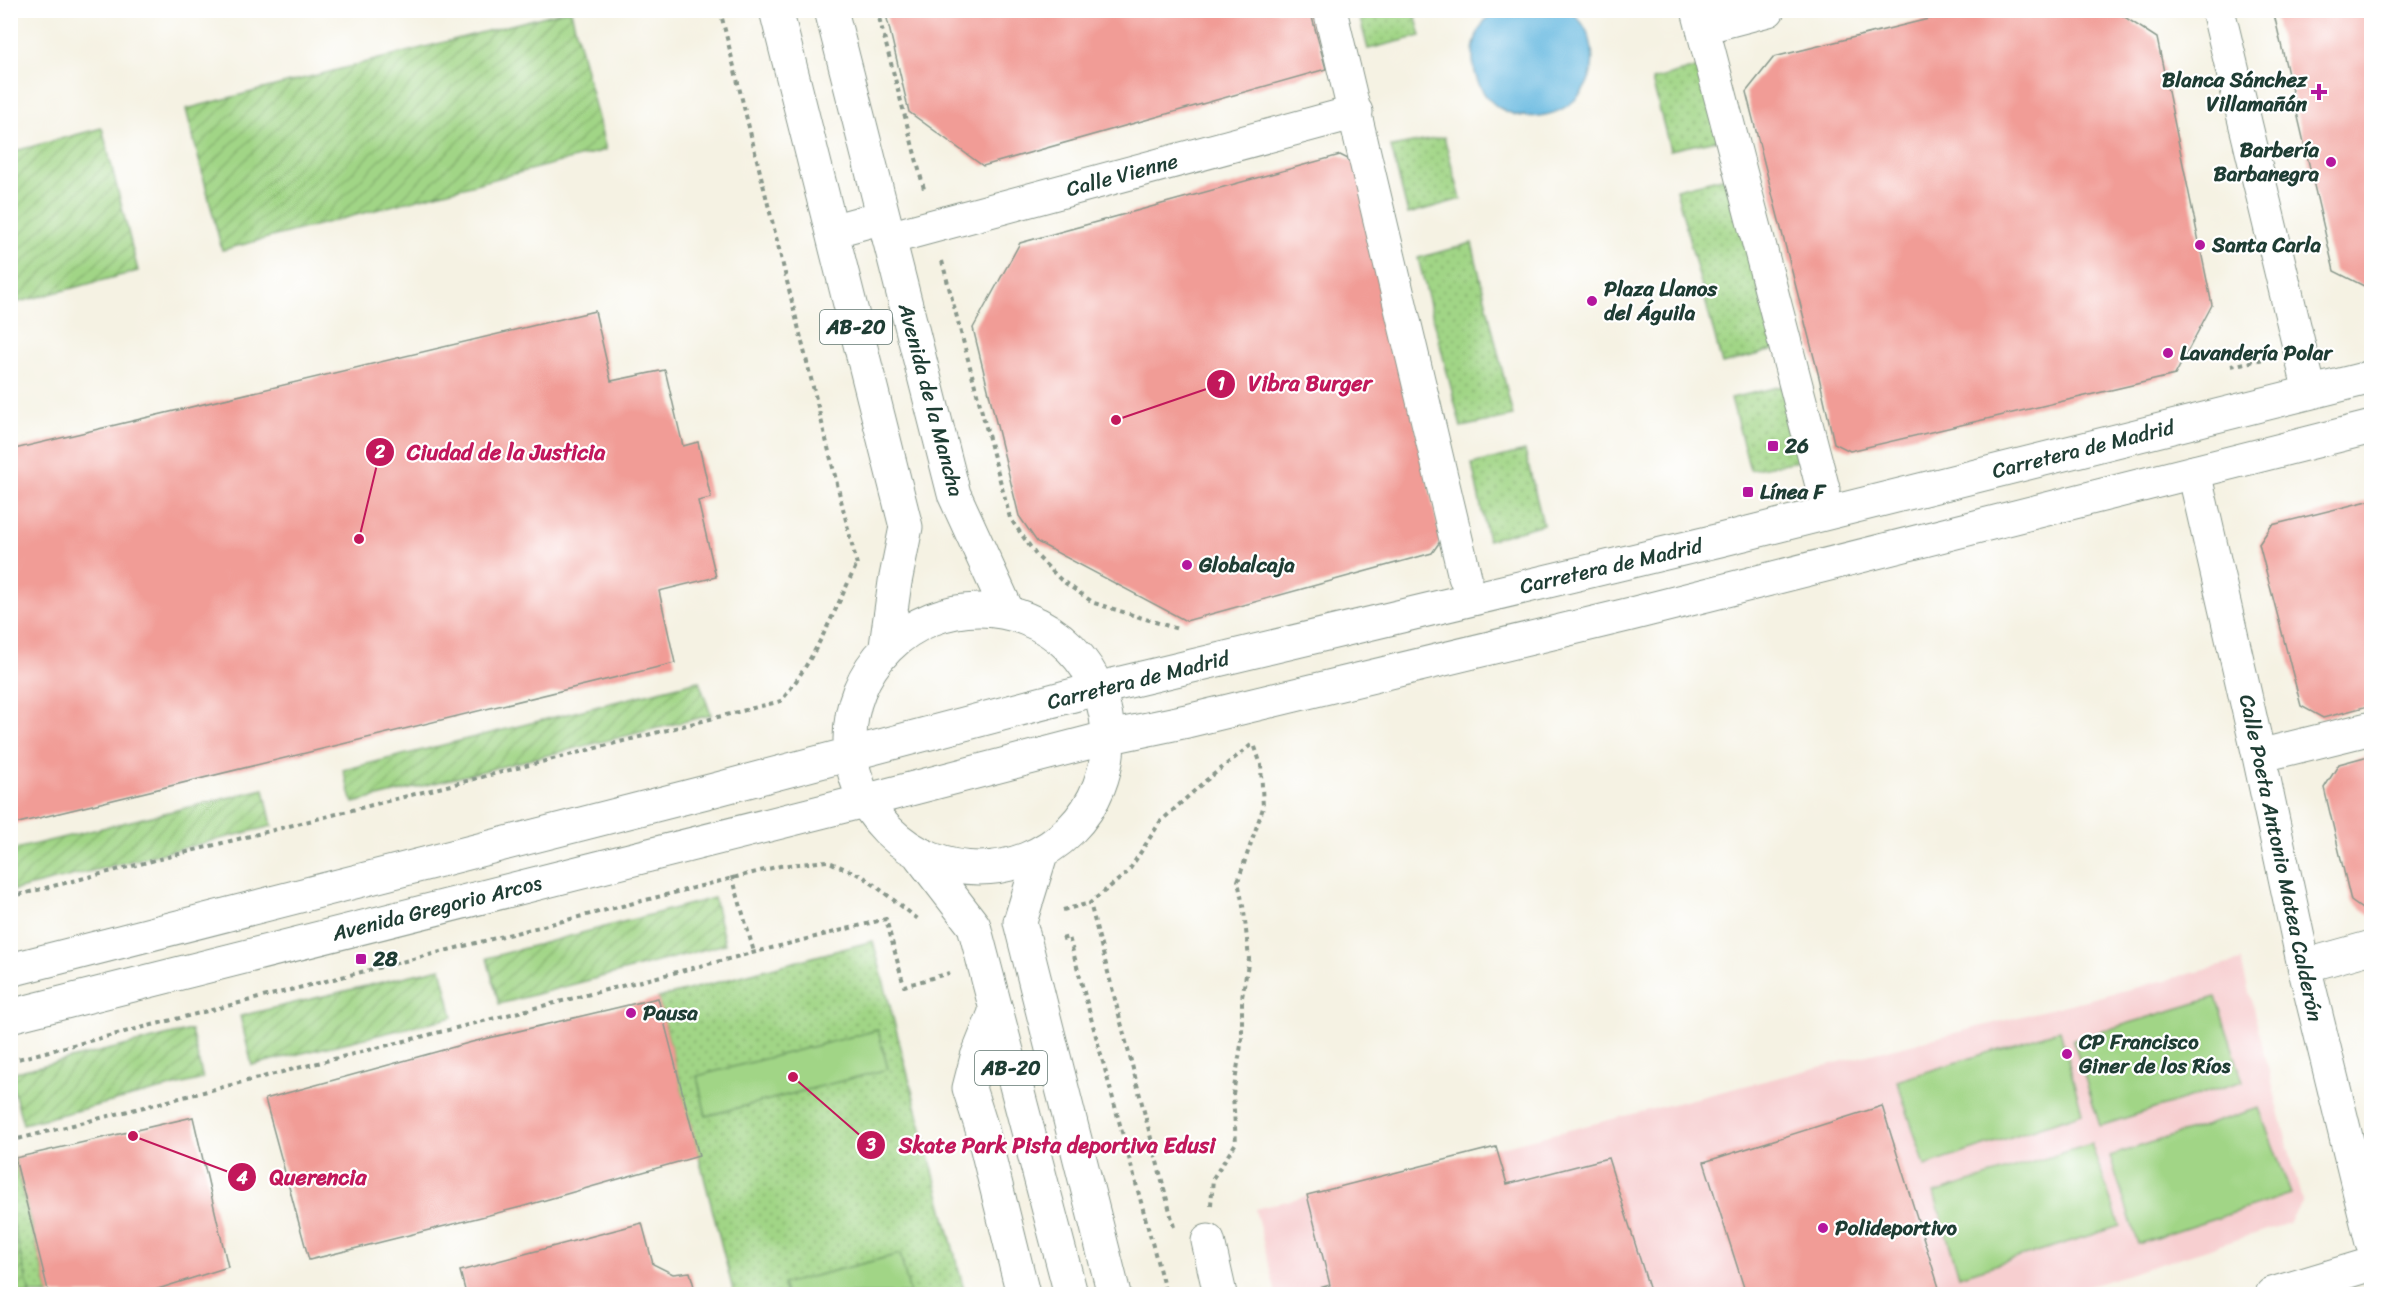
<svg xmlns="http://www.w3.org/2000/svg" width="2382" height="1305" font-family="Sriracha,sans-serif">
	<defs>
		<pattern id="park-dots" width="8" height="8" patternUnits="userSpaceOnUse" patternTransform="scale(1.5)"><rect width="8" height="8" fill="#a1d586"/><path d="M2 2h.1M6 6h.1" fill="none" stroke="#83ae6e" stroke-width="1.8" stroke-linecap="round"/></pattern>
		<pattern id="garden-furrows" width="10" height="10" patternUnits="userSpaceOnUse" patternTransform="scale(1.5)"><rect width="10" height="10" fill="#a1d586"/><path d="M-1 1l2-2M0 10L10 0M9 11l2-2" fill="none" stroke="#83ae6e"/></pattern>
	</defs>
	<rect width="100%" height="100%" fill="#fff"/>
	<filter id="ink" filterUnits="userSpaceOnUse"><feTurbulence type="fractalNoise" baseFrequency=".0167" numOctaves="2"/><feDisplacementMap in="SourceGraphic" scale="12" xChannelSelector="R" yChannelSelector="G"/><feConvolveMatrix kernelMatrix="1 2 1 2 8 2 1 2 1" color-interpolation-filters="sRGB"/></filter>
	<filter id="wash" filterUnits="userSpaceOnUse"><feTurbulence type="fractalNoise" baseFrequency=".008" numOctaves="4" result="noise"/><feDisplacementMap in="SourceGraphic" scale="24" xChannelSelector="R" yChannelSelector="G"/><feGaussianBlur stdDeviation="1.35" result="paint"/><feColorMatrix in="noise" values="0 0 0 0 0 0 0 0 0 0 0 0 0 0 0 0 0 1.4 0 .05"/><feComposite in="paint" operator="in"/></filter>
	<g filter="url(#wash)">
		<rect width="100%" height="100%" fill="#f5f2e3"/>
		<path fill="#f7cfd0" d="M2241 961 2302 1201 2289 1223 2065 1294H1276L1255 1209Z"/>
		<path fill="url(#park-dots)" stroke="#60895d" stroke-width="1.5" d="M1358 11H1414L1421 36 1368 49Z
			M1703 66 1722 139 1670 150 1652 80Z
			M1444 137 1461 199 1408 214 1391 147Z
			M1731 176 1774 350 1722 364 1676 189Z
			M1472 243 1513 416 1461 427 1418 258Z
			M1783 386 1802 460 1750 470 1731 398Z
			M1525 451 1543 524 1488 540 1472 464Z
			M873 941 965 1294H734L658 998Z
			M15 1158 18 1174 49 1294H11L10 1159Z"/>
		<path fill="url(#garden-furrows)" stroke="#60895d" stroke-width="1.5" d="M565 11H571L606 150 222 250 186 109Z
			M102 128 138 271 11 304V152Z
			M699 681 711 715 353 803 343 770Z
			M264 789 272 826 11 891V850Z
			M714 898 725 944 499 1004 487 958Z
			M441 968 453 1017 252 1065 240 1016Z
			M191 1030 203 1079 23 1124 11 1081V1073Z
			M10 1216H11L30 1294H11Z"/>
		<path fill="#a1d586" stroke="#60895d" stroke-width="1.5" d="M2216 997 2243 1081 2100 1126 2073 1040Z
			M878 1030 888 1069 706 1116 697 1076Z
			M2060 1030 2082 1113 1925 1166 1897 1081Z
			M2259 1108 2291 1194 2138 1244 2110 1156Z
			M2091 1144 2120 1226 1959 1276 1934 1193Z
			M900 1254 910 1294H786L783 1284Z"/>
		<path fill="#63b7df" stroke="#417a8a" stroke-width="1.5" d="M1496 10 1570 11C1582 20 1590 34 1592 49 1602 126 1486 144 1474 67 1470 46 1478 23 1496 10Z"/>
		<g id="blocks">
			<path fill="#f19c96" d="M885 10H1310L1326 69 983 166 909 112Z
				M1965 10H2114L2157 38 2212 305 2175 375 1850 451 1834 443 1819 377 1746 92 1774 57Z
				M2273 10H2372V290L2334 271Z
				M1340 155 1358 164 1441 540 1432 553 1186 621 1037 542 1019 516 973 328 1020 243Z
				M595 311 611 381 665 370 683 446 698 442 711 498 698 501 716 577 659 591 675 663 10 825V450Z
				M2372 500V705L2323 718 2301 706 2259 544 2272 525Z
				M2372 755V916L2351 901 2324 788 2339 764Z
				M658 998 699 1156 521 1207 309 1260 265 1099 472 1042Z
				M1882 1106 1941 1294H1746L1704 1162Z
				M193 1117 228 1267 142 1294H49L15 1158Z
				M1496 1147 1507 1184 1608 1158 1651 1294H1297L1330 1285 1307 1195Z
				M642 1223 653 1264 673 1274 690 1272 696 1294H466L460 1271Z"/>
		</g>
	</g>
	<g filter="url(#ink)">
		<use href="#blocks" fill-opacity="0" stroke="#8a988c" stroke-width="1.5"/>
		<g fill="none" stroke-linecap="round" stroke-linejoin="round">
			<g stroke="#8a988c" stroke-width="35">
				<path id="minor" d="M1330 10 1465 577
					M1698 10 1823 489
					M2218 10 2310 392
					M1703 27 1768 10
					M832 231 883 217
					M889 238 1356 112
					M2194 472 2259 756 2304 966 2372 1243
					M2259 756 2372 728
					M2304 966 2372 947
					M996 1010 977 1057 969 1088 982 1129 1023 1294
					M1208 1241 1220 1294
					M2272 1294 2372 1264"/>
			</g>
			<g stroke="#8a988c" stroke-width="35">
				<path id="major" d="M776 10 906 527 895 582 886 646
					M831 10 954 494 1007 610
					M850 739a129 129 0 1 1 258 0a129 129 0 1 1-258 0Z
					M1041 854 1020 922 1114 1294
					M920 856 974 926 1071 1294
					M10 970 714 790 1100 688 1720 540 2372 377
					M10 1016 864 801 1110 737 1187 721 1631 614 2372 427"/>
			</g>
			<path stroke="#8a988c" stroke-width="4" stroke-dasharray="4.5 4.5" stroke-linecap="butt" d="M720 10 857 565
				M877 10 924 189
				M942 261 1010 518 1036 555 1061 580 1094 603 1178 629
				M2231 366 2264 359
				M732 876 754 952
				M10 897 781 701C814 661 834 612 856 566
				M1063 910 1090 903
				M1062 939 1069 937 1166 1294
				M10 1061 780 866 827 861 864 877 918 919
				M10 1141 886 919 904 986 949 973
				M1211 1205 1213 1178 1236 1143 1233 1094 1242 1039V997L1249 959 1244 911 1238 881 1263 808 1261 765 1254 744
				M1174 1227 1090 903 1128 872 1160 822 1204 782 1251 745"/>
			<use href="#minor" stroke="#fff" stroke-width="33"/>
			<use href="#major" stroke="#fff" stroke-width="33"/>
		</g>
	</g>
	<g fill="#b5179e" stroke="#fff" stroke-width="2">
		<path d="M2316 83h6v6h6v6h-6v6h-6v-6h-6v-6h6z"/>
		<circle cx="2331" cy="162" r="6"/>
		<circle cx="2200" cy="245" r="6"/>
		<circle cx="1592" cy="301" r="6"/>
		<circle cx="2168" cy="353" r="6"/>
		<rect x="1767" y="440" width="12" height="12" rx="3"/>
		<rect x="1742" y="486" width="12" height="12" rx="3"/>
		<circle cx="1187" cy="565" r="6"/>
		<rect x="355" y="953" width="12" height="12" rx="3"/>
		<circle cx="631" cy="1013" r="6"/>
		<circle cx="2067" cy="1054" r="6"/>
		<circle cx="1823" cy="1228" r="6"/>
	</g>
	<g text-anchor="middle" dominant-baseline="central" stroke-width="4.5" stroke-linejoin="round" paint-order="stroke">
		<g fill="#fff" stroke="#627771" stroke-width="1.5">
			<rect x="820" y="310" width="72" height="34" rx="4.5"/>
			<rect x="975" y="1051" width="72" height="34" rx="4.5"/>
		</g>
		<g font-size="20" font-weight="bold" fill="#1f3d34">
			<text x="856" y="327">AB-20</text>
			<text x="1011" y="1068">AB-20</text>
		</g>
		<g font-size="21" font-weight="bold" fill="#1f3d34" stroke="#fff" text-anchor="start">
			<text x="2307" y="80" text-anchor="end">Blanca Sánchez<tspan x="2307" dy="24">Villamañán</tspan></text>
			<text x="2319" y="150" text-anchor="end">Barbería<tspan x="2319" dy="24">Barbanegra</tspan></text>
			<text x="2212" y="245">Santa Carla</text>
			<text x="1604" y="289">Plaza Llanos<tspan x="1604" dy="24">del Águila</tspan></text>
			<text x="2180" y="353">Lavandería Polar</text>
			<text x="1785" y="446">26</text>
			<text x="1760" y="492">Línea F</text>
			<text x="1199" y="565">Globalcaja</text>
			<text x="373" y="959">28</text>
			<text x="643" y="1013">Pausa</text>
			<text x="2079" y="1042">CP Francisco<tspan x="2079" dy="24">Giner de los Ríos</tspan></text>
			<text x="1835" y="1228">Polideportivo</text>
		</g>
		<g font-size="21" fill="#1f3d34" stroke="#fff">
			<text transform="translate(1122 175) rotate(-15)">Calle Vienne</text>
			<text transform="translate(931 400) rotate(75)">Avenida de la Mancha</text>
			<text transform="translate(2083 449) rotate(-14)">Carretera de Madrid</text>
			<text transform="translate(1611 566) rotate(-13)">Carretera de Madrid</text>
			<text transform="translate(1138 680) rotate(-14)">Carretera de Madrid</text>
			<text transform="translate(2281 858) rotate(78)">Calle Poeta Antonio Matea Calderón</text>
			<text transform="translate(437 908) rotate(-14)">Avenida Gregorio Arcos</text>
		</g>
	</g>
	<path fill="none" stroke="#c2185b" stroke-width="2" d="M1116 420L1221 384M359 539L380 452M793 1077L871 1145M133 1136L242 1177"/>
	<g fill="#c2185b" stroke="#fff" stroke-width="2">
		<circle cx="1116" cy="420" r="6"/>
		<circle cx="359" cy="539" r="6"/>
		<circle cx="793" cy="1077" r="6"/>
		<circle cx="133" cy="1136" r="6"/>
		<circle cx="1221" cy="384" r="15"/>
		<circle cx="380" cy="452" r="15"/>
		<circle cx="871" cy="1145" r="15"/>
		<circle cx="242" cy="1177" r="15"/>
	</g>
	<g font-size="18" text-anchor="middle" font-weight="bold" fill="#fff">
		<text x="1221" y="390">1</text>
		<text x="380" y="458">2</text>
		<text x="871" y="1151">3</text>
		<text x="242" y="1184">4</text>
	</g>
	<g font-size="22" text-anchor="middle" font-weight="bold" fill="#c2185b" stroke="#fff" stroke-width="4.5" stroke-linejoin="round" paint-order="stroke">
		<text x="1310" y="391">Vibra Burger</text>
		<text x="506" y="460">Ciudad de la Justicia</text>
		<text x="1057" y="1153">Skate Park Pista deportiva Edusi</text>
		<text x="318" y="1185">Querencia</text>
	</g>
	<rect width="2382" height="1305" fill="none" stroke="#fff" stroke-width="36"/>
</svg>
